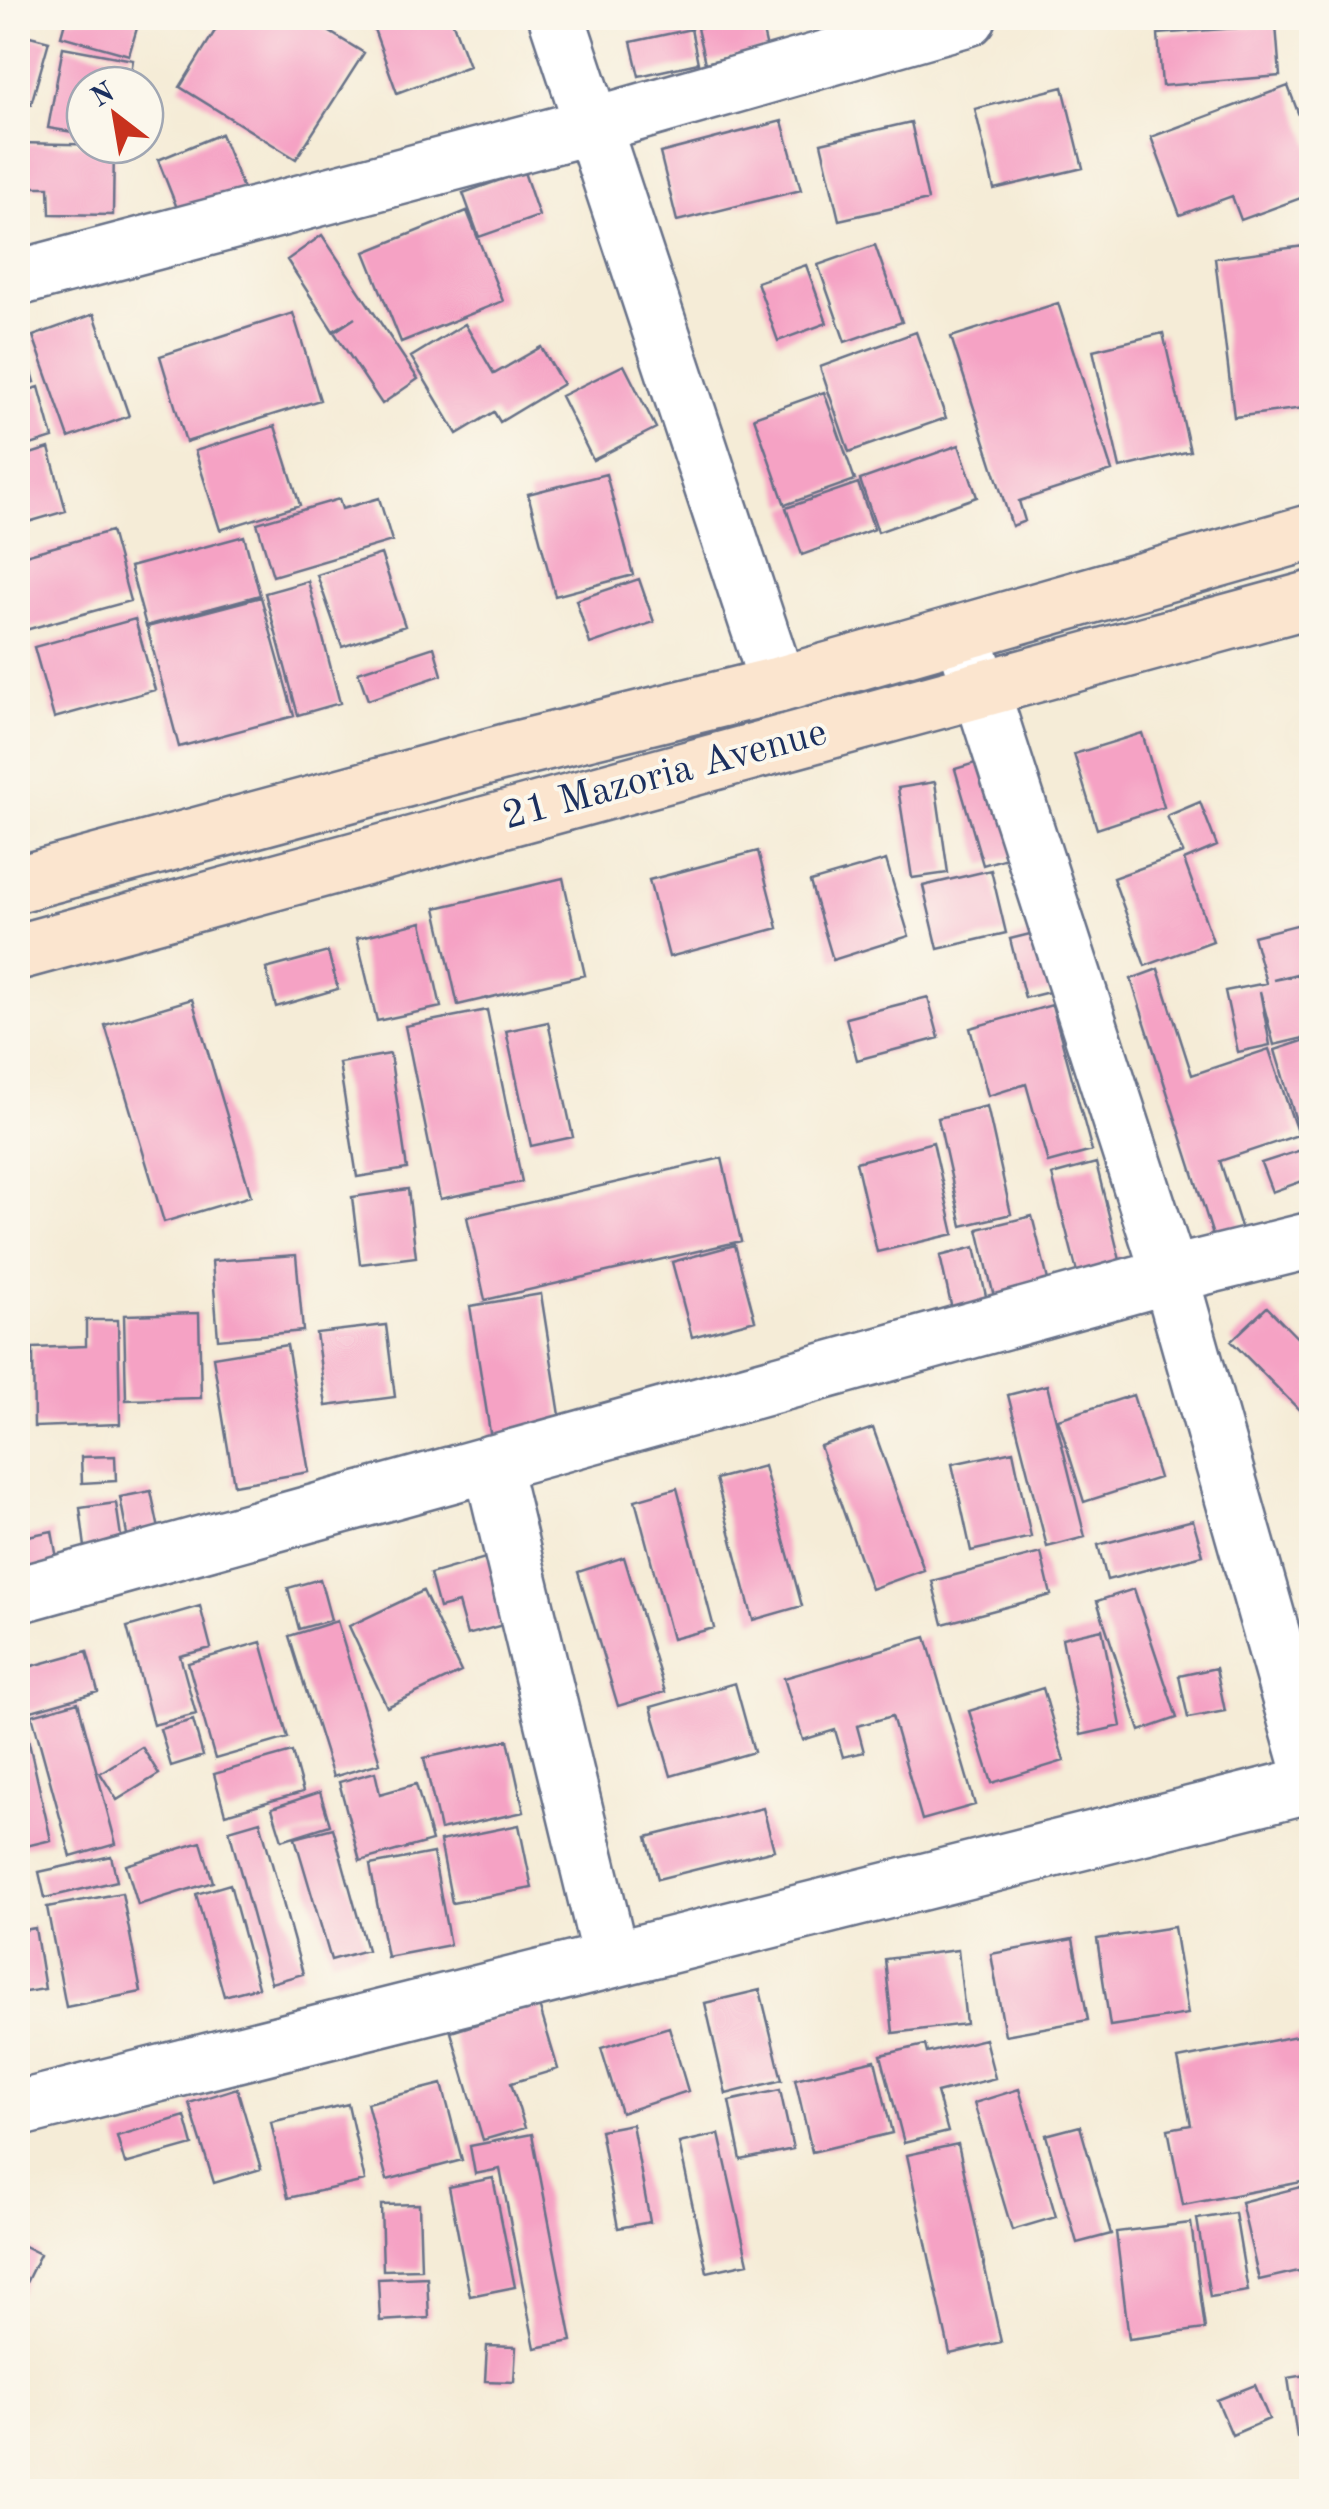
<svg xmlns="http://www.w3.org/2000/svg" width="1329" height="2509" font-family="'Old Standard TT',serif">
	<rect width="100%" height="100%" fill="#fbf7ec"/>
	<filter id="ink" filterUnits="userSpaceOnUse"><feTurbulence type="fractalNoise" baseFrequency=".01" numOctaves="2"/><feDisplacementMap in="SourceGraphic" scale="20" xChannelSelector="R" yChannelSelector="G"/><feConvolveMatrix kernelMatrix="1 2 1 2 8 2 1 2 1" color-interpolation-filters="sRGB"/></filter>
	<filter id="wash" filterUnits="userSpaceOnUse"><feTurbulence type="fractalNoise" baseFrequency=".0048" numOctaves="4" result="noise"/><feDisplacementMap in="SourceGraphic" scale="40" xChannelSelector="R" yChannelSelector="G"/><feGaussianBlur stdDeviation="2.25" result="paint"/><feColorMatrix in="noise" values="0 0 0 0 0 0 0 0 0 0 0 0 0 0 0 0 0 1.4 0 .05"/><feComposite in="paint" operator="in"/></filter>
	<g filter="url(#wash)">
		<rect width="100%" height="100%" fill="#f5ecd7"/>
		<g id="blocks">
			<path fill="#f5a2c4" d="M66 18H140L129 55 61 36Z
				M223 18H307L364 53 296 159 180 87Z
				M370 18H451L469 66 397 93Z
				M743 18H760L767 49 705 63 697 28Z
				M1276 25 1280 76 1162 86 1158 34Z
				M691 29 698 63 639 76 631 42Z
				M26 35 49 41 31 104 18 101V66Z
				M63 47 133 60 129 85H85V134L48 128Z
				M1288 86 1312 150V194L1241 220 1232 196 1180 215 1151 137Z
				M1063 87 1083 168 994 189 975 109Z
				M782 121 801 190 677 221 660 153Z
				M911 122 928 200 839 220 821 143Z
				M221 134 246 196 183 223 158 160Z
				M18 143 114 145 113 215 50 214 49 187H18Z
				M524 172 539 216 479 237 463 193Z
				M467 211 503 301 401 342 365 252Z
				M322 235 418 379 382 404 334 332 355 318 333 331 287 260Z
				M875 245 902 322 845 342 818 265Z
				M1312 245V407L1234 417 1215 258Z
				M806 265 827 323 778 341 757 282Z
				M1058 303 1112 471 1019 501 1025 521 1012 526 951 337Z
				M293 313 320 400 186 442 160 356Z
				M94 314 129 416 69 438 33 336Z
				M18 323 35 382 18 386Z
				M465 324 494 374 541 347 563 384 500 422 494 412 457 434 411 357Z
				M916 332 946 418 849 452 820 367Z
				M1163 333 1190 451 1120 468 1093 350Z
				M624 365 656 428 593 460 561 396Z
				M39 387 53 438 18 449V393Z
				M824 392 855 480 785 505 754 417Z
				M275 426 300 505 220 530 195 451Z
				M959 445 977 497 878 532 860 480Z
				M49 448 66 511 18 525V458Z
				M606 474 633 575 555 596 528 494Z
				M858 483 874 529 802 555 786 508Z
				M379 498 392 541 273 576 257 523 339 499 342 509Z
				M111 531 130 601 18 632V557Z
				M244 536 260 595 146 626 130 567Z
				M381 554 405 626 342 647 317 575Z
				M639 579 654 622 590 644 576 600Z
				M308 581 340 703 298 715 265 593Z
				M261 597 294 716 179 747 147 627Z
				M135 619 155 690 54 718 34 647Z
				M434 647 442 675 368 700 358 672Z
				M1142 733 1164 807 1097 829 1074 754Z
				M992 758 1020 854 983 865 955 769Z
				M935 782 948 873 912 878 898 788Z
				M1200 802 1217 846 1184 860 1213 941 1145 966 1113 878 1183 853 1167 816Z
				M758 851 778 928 669 957 649 880Z
				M886 860 909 936 833 960 810 882Z
				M991 870 1006 933 938 949 923 886Z
				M563 878 585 975 458 1005 436 908Z
				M1312 921V970L1273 980 1303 974 1312 1009V1036L1274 1045 1260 991 1270 1045 1238 1052 1225 991 1266 983 1253 936Z
				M422 922 441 1007 377 1021 357 938Z
				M1042 931 1057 990 1025 998 1010 939Z
				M328 952 338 989 276 1007 266 969Z
				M1158 969 1192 1075 1269 1049 1298 1135 1220 1161 1242 1230 1214 1239 1131 979Z
				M928 997 939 1038 857 1060 846 1018Z
				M192 999 251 1196 164 1222 105 1025Z
				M1052 1005 1092 1151 1048 1163 1026 1084 988 1096 970 1028Z
				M487 1010 522 1182 440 1199 405 1026Z
				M548 1022 573 1137 531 1146 506 1031Z
				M1312 1038V1127L1299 1131 1275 1050Z
				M390 1054 407 1169 357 1177 339 1063Z
				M987 1106 1011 1214 962 1226 938 1118Z
				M933 1142 954 1234 877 1252 856 1162Z
				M1301 1150 1311 1178 1272 1192 1261 1163Z
				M722 1158 741 1241 485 1300 467 1217Z
				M1096 1163 1121 1264 1078 1276 1052 1175Z
				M408 1189 416 1257 360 1264 352 1197Z
				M1032 1216 1050 1288 995 1301 978 1229Z
				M735 1245 755 1320 692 1337 672 1262Z
				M975 1247 988 1305 953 1314 940 1256Z
				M296 1255 303 1331 218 1339 212 1261Z
				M541 1294 562 1428 491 1439 470 1306Z
				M1267 1307 1312 1353V1423L1231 1341Z
				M199 1313 201 1398 126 1400 124 1315Z
				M86 1320H118L120 1424 34 1427 33 1348 86 1346Z
				M386 1325 395 1397 326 1406 316 1333Z
				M287 1345 309 1472 234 1485 213 1357Z
				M1047 1385 1085 1537 1047 1547 1008 1395Z
				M1133 1395 1159 1478 1084 1502 1058 1419Z
				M873 1428 924 1570 871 1589 820 1446Z
				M1013 1451 1031 1537 971 1551 952 1464Z
				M115 1456 116 1481 82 1483 81 1457Z
				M764 1466 802 1606 753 1620 716 1479Z
				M677 1488 714 1628 672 1639 635 1500Z
				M151 1491 160 1534 128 1540 120 1497Z
				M116 1503 123 1550 86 1555 80 1508Z
				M1193 1520 1203 1555 1107 1580 1098 1545Z
				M52 1531 58 1564 18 1573V1538Z
				M1041 1553 1051 1595 943 1624 932 1581Z
				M492 1556 510 1623 467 1635 458 1603 439 1608 430 1574Z
				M624 1557 665 1692 618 1706 578 1572Z
				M320 1579 331 1620 299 1629 288 1588Z
				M1134 1589 1177 1718 1140 1731 1097 1601Z
				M423 1591 461 1672 387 1707 349 1626Z
				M200 1606 211 1648 180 1656 196 1714 153 1725 127 1627Z
				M337 1621 380 1763 333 1777 289 1636Z
				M1102 1629 1121 1726 1081 1735 1062 1638Z
				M926 1637 975 1805 922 1820 892 1716 857 1726 864 1752 843 1757 835 1730 803 1740 784 1678Z
				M261 1642 288 1738 215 1759 188 1663Z
				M87 1651 98 1692 28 1712 18 1670Z
				M1216 1668 1225 1711 1188 1718 1179 1676Z
				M735 1683 754 1752 671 1776 651 1707Z
				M1043 1688 1064 1761 992 1783 969 1711Z
				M78 1702 116 1844 71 1857 32 1715Z
				M193 1720 203 1756 171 1766 160 1729Z
				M25 1725 51 1840 18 1848V1727Z
				M508 1740 524 1812 440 1830 424 1758Z
				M142 1747 159 1774 117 1800 100 1773Z
				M292 1752 303 1792 225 1814 214 1774Z
				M375 1772 380 1794 416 1784 432 1841 360 1861 339 1782Z
				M320 1792 330 1825 282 1840 272 1808Z
				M763 1808 774 1850 658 1879 647 1837Z
				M260 1821 303 1974 271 1983 229 1830Z
				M519 1825 532 1888 452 1903 440 1841Z
				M333 1828 367 1950 331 1960 295 1838Z
				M201 1842 213 1882 138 1905 126 1865Z
				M433 1853 450 1945 387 1957 370 1865Z
				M111 1856 117 1881 45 1898 39 1872Z
				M230 1884 258 1987 224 1996 196 1894Z
				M122 1893 141 1992 66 2007 47 1907Z
				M1174 1927 1188 2014 1110 2026 1097 1939Z
				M35 1928 45 1989 18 1993V1931Z
				M1073 1939 1088 2020 1005 2035 991 1954Z
				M958 1950 966 2024 893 2033 885 1959Z
				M760 1990 782 2080 726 2094 705 2003Z
				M539 2005 558 2069 511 2083 525 2128 483 2140 451 2032Z
				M669 2027 688 2091 621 2113 601 2048Z
				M1312 2033V2180L1183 2205 1168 2129 1191 2125 1178 2059Z
				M985 2039 995 2078 937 2093 948 2132 904 2143 881 2055 925 2045 927 2053Z
				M875 2060 892 2133 812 2152 795 2079Z
				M442 2084 462 2160 387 2180 367 2103Z
				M237 2088 261 2169 214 2183 189 2103Z
				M1019 2089 1056 2217 1012 2230 974 2103Z
				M780 2090 793 2149 741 2160 729 2101Z
				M348 2104 365 2181 288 2198 271 2122Z
				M185 2116 193 2145 125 2164 117 2136Z
				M632 2124 650 2222 618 2228 600 2130Z
				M1080 2126 1111 2234 1077 2243 1046 2135Z
				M532 2134 572 2341 535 2348 500 2169 475 2174 470 2146Z
				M719 2134 748 2263 707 2272 679 2143Z
				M958 2144 1001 2342 950 2354 907 2155Z
				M493 2178 515 2287 470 2296 449 2187Z
				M1312 2184V2268L1259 2280 1241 2202Z
				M419 2204 421 2269 383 2270 381 2205Z
				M1235 2213 1248 2291 1210 2297 1197 2219Z
				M1191 2223 1205 2329 1129 2339 1116 2232Z
				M18 2243 40 2254 18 2299Z
				M427 2277 429 2318 380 2321 378 2279Z
				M487 2346 516 2347 514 2382 485 2381Z
				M1312 2374V2434L1297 2437 1288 2378Z
				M1255 2385 1269 2419 1232 2435 1217 2400Z"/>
		</g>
	</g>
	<g filter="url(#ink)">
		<use href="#blocks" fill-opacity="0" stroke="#677188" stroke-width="2.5"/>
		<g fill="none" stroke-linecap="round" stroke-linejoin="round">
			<g stroke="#677188" stroke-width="60">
				<path id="minor" d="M557 18 778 685
					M18 278 591 126 968 18
					M963 634 1170 1275 1312 1776
					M491 1463 611 1960
					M18 1595 1170 1275 1312 1240
					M18 2109 1312 1784"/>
			</g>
			<g stroke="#677188" stroke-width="60">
				<path id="secondary" d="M18 884 513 750 778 685 1312 532
					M18 952 1312 599"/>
			</g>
			<use href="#minor" stroke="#fff" stroke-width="55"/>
			<use href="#secondary" stroke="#fbe5cf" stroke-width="55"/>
		</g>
	</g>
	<g text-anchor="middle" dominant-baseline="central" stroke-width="8" stroke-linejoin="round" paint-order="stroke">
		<g font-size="40" fill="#1b2f5e" stroke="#fbf7ec">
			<text transform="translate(665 776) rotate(-15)">21 Mazoria Avenue</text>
		</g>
	</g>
	<rect width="1329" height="2509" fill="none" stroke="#fbf7ec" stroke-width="60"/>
	<g transform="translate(115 115) rotate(329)"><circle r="48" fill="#fbf7ec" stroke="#a1a7b3" stroke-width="2.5"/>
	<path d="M0-8L18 38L0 25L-18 38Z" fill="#c8321e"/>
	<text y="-15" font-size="28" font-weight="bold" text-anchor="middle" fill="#1b2f5e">N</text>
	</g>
</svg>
